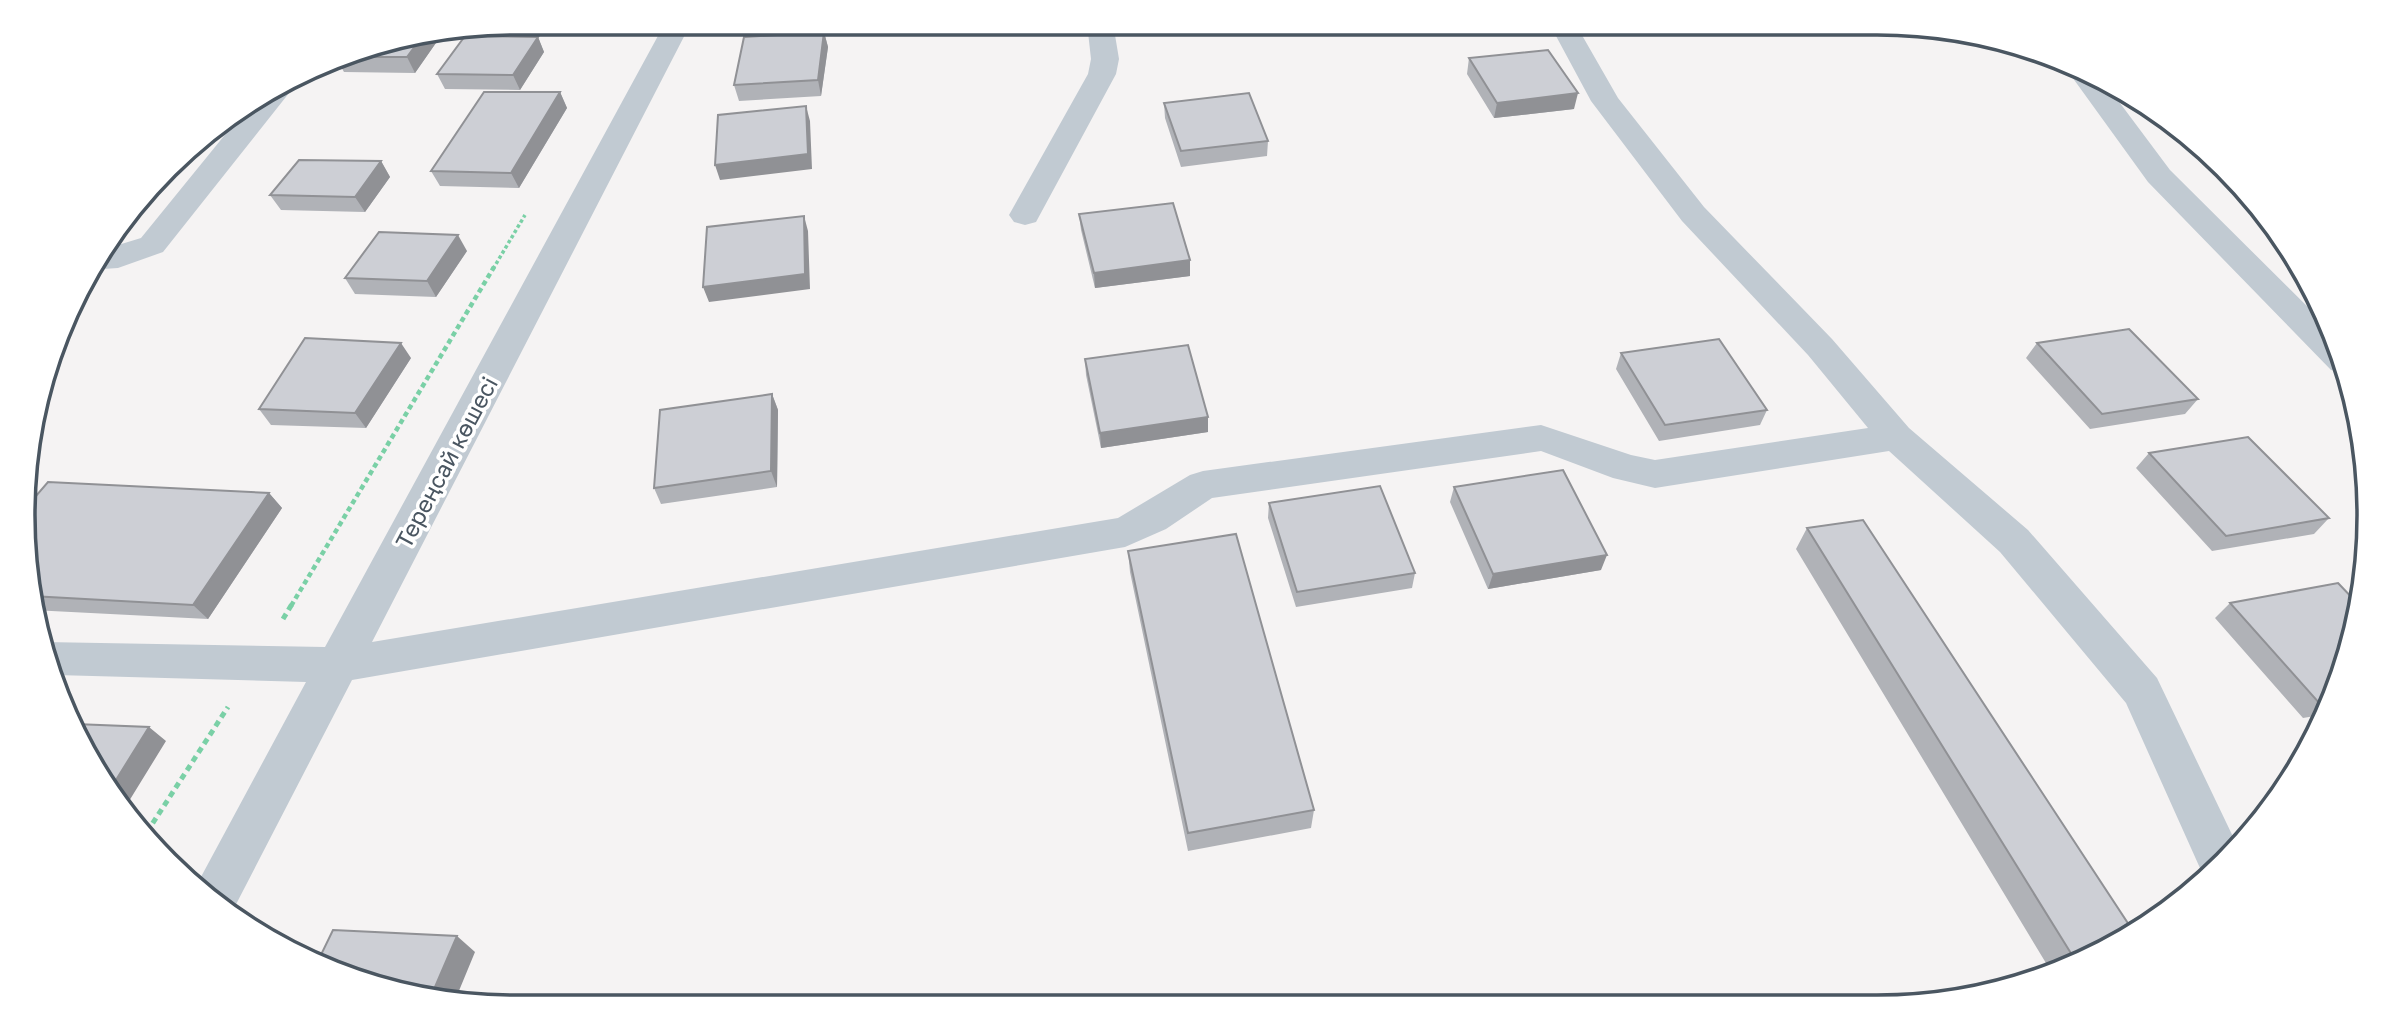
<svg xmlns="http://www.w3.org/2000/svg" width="2392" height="1030" font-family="'Golos Text',sans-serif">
	<rect width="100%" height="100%" fill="#f5f3f3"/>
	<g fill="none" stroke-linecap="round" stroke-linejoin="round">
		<path stroke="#7ad0a6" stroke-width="3.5" stroke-dasharray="3.5 2.5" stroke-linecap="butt" d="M493 269 525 215"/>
		<path stroke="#7ad0a6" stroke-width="4.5" stroke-dasharray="5 3.5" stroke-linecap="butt" d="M291 606 494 267"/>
		<path stroke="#7ad0a6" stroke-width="5" stroke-dasharray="6 4.5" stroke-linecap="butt" d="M283 619 292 604
			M147 832 228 707"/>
		<path fill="#c1cad2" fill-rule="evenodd" d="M665 23H691L372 642 1118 518 1190 475 1203 471 1541 425 1631 455 1655 460 1868 428 1808 355 1682 221 1591 101 1549 23H1575L1618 98 1704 207 1832 339 1909 428 2028 530 2157 678 2237 845 2204 877 2126 703 2000 552 1889 451 1655 488 1613 478 1541 451 1212 498 1166 529 1125 547 352 680 231 914 195 888 306 682 56 675 44 642 325 647Z
			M1087 23H1113L1119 59 1116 74 1036 222 1025 225 1014 222 1009 215 1088 74 1091 59Z
			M2071 65 2102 79 2170 170 2330 329 2347 373 2331 370 2148 182 2067 70Z
			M294 77 297 82 293 88 163 252 118 268 88 270 105 249 141 238 254 99Z"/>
	</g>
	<path fill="#b0b2b7" d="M824 32 828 47 821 96 739 101 734 85Z
		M538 37 544 52 520 90 445 89 437 74Z
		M438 40 415 73 344 72 336 58 356 49Z
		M1469 58 1574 109 1494 118 1467 74Z
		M560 92 567 108 519 188 440 186 431 171Z
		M1164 103 1268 141 1267 156 1181 167 1165 118Z
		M381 161 390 177 365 212 281 210 270 195Z
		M1079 214 1190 260V276L1095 288 1081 230Z
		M467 251 436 297 355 294 345 278Z
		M2037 343 2198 399 2185 414 2090 429 2026 358Z
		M1621 353 1767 410 1760 425 1659 441 1616 369Z
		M411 358 366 428 271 425 259 409Z
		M1085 359 1208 432 1101 448 1086 375Z
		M772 394 778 410 777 487 661 504 654 488Z
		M2149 453 2329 518 2314 534 2212 551 2136 468Z
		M1454 487 1601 570 1488 589 1450 502Z
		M269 493 282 508 208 619 32 610 23 515Z
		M1269 503 1415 573 1412 588 1296 607 1268 518Z
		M1807 528 2133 931 2066 970 2052 973 1796 549Z
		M1128 551 1314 810 1311 828 1188 851 1130 572Z
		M2230 603 2343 674 2321 715 2303 718 2215 618Z"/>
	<path fill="#909195" d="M824 32 828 47 821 96 818 80Z
		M436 36 438 40 415 73 407 57 421 38Z
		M538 37 544 52 520 90 513 75Z
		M560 92 567 108 519 188 511 173Z
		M1578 93 1574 109 1494 118 1497 103Z
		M806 106 810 121 812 169 720 180 715 165Z
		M381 161 390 177 365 212 355 197Z
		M804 216 808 231 810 289 709 302 703 287Z
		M458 235 467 251 436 297 427 281Z
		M1190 260V276L1095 288 1094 273Z
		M401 343 411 358 366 428 355 413Z
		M772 394 778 410 777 487 771 471Z
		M1208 417V432L1101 448 1100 433Z
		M269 493 282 508 208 619 193 605Z
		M1607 555 1601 570 1488 589 1493 574Z
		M149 727 166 741 126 806 111 788Z
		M457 936 475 952 456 998 432 994Z"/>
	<path fill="#cdcfd5" stroke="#909195" stroke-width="2" d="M824 32 818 80 734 85 744 37Z
		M465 36 538 37 513 75 437 74Z
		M421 38 407 57H339L356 49Z
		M1548 50 1578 93 1497 103 1469 58Z
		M484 92H560L511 173 431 171Z
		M1249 93 1268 141 1181 151 1164 103Z
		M806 106 808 154 715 165 718 115Z
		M299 160 381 161 355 197 270 195Z
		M1173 203 1190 260 1094 273 1079 214Z
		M804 216 805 274 703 287 707 227Z
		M379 232 458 235 427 281 345 278Z
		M2129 329 2198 399 2102 414 2037 343Z
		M305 338 401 343 355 413 259 409Z
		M1719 339 1767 410 1665 425 1621 353Z
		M1188 345 1208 417 1100 433 1085 359Z
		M772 394 771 471 654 488 660 410Z
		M2248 437 2329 518 2226 536 2149 453Z
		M1563 470 1607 555 1493 574 1454 487Z
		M48 482 269 493 193 605 31 596 23 511Z
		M1380 486 1415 573 1297 592 1269 503Z
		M1863 520 2133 931 2077 963 1807 528Z
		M1236 534 1314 810 1188 833 1128 551Z
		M2338 583 2359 605 2343 674 2327 703 2320 704 2230 603Z
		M75 724 149 727 111 788 88 761Z
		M333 930 457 936 432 994 356 981 317 963Z"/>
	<g text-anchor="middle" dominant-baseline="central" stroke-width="7" stroke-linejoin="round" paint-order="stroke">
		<g font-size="23" fill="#4a5661" stroke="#fff">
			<text transform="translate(446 462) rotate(-62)">Тереңсай көшесі</text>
		</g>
	</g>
	<path d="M0 0H2392V1030H0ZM515 35H1877A480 480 0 0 1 2357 515V515A480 480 0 0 1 1877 995H515A480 480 0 0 1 35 515V515A480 480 0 0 1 515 35Z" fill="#fff" fill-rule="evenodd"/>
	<path fill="none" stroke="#4a5661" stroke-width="3.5" d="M515 35H1877A480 480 0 0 1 2357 515V515A480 480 0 0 1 1877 995H515A480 480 0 0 1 35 515V515A480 480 0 0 1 515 35Z"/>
</svg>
